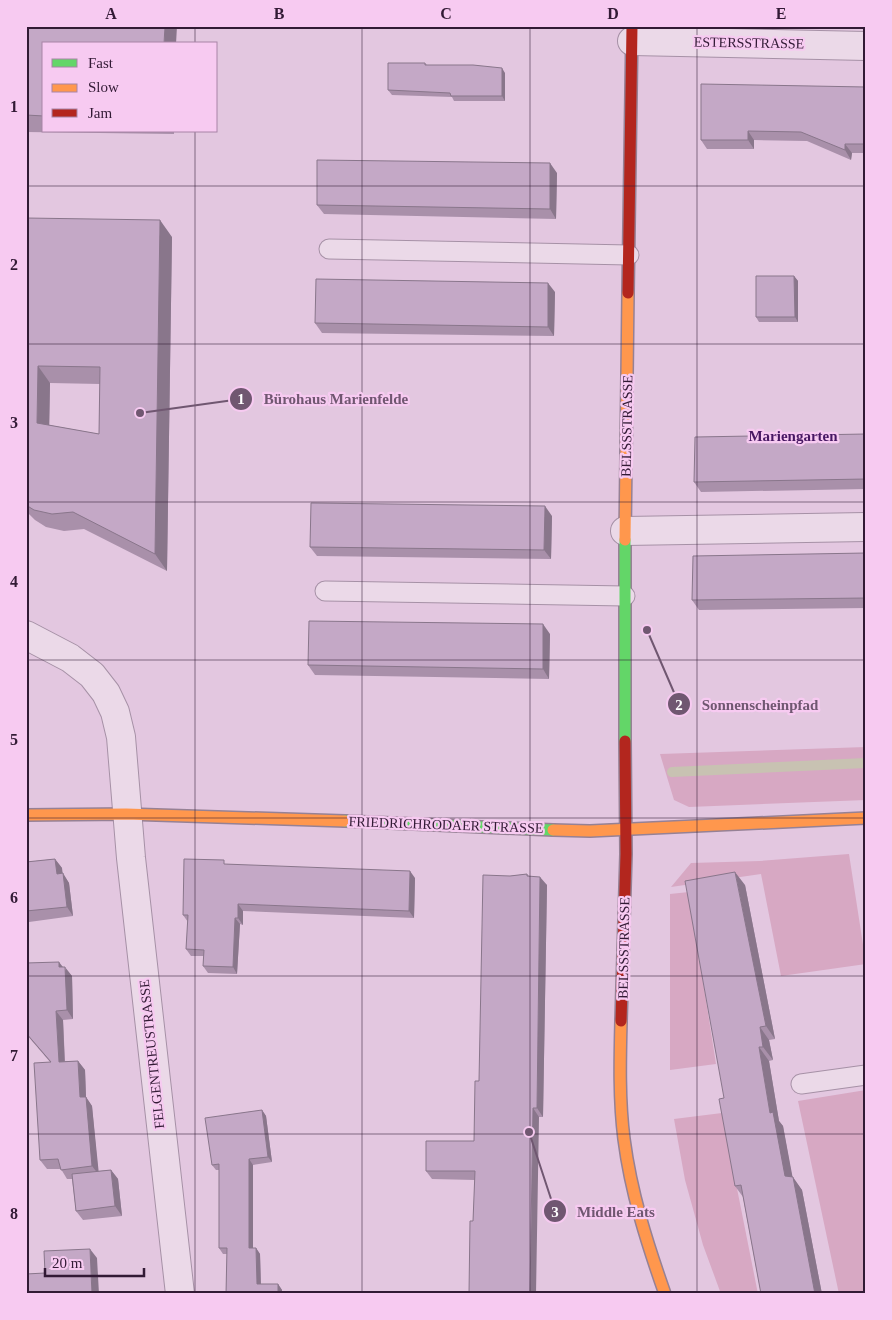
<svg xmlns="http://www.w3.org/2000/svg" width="892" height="1320" font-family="'Times New Roman',serif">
	<rect width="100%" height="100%" fill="#e3c7e0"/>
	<path fill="#d7a8c3" d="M866 747V800L689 807 674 800 660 754Z
		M849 854 866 964 781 976 761 874 671 887 691 863 760 861Z
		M689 892 716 1064 670 1070V894Z
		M866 1090V1294H839L798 1101Z
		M722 1113 758 1294H721L703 1245 685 1180 674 1119Z"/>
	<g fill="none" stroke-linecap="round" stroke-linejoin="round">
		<path stroke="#c8c2b2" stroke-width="10" d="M672 772 866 763"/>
		<g stroke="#a691a6" stroke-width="21">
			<path id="lane" d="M329 249 629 255
				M325 591 625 596
				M801 1084 866 1075"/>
		</g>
		<g stroke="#a691a6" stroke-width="30">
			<path id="street" d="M632 41 866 46
				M625 531 866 527
				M26 635 70 658 92 675 106 693 115 712 121 737 131 858 180 1294"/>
		</g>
		<g stroke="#968195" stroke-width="14">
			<path id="fast" d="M625 741V540
				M345 821 553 830"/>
		</g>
		<g stroke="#968195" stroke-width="14">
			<path id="slow" d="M625 540 628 293
				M26 815 126 814 345 821
				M553 830 590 831 866 818
				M621 1021C620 1060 619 1100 624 1139 631 1193 647 1243 665 1294"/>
		</g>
		<g stroke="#968195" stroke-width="14">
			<path id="jam" d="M628 293 632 26
				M621 1021 626 854 625 741"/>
		</g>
		<use href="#lane" stroke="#ebd9e8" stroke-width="19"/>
		<use href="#street" stroke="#ebd9e8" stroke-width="28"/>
		<use href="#fast" stroke="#63d668" stroke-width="11"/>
		<use href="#slow" stroke="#ff974d" stroke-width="11"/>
		<use href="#jam" stroke="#b3261e" stroke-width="11"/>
	</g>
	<path fill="#a990aa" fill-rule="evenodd" d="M26 26 44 44V131H174V134L26 132Z
		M425 63 427 65 505 73V101H454L452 97 392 95 388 90Z
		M866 87V153H852L851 160 807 141 754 140V149H707L701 140Z
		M557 173 556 219 324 214 317 205Z
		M26 218 172 237 167 571 84 529 64 531 46 527 35 520 26 511ZM50 383 100 384 99 434 49 425Z
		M794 276 798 281V322H759L756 317Z
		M555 292 554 336 322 333 315 323Z
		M866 434V489L701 492 694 482Z
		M552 516 551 559 317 556 310 547Z
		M866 553V608L699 610 692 600Z
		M550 634 549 679 315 675 308 665Z
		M55 859 62 868V873L69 883 73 916 29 922 26 918V862Z
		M227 864 415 878 414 918 243 911V925L240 924 237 974 208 973 203 966 204 956H191L186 949 188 922 183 915Z
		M527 874 529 876 547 885 543 1117H539L473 1221 475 1180 432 1179 426 1171 474 1141 479 1081 510 876Z
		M745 885 775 1039 769 1040 773 1060 769 1061 779 1121 783 1126 792 1177 802 1190 822 1294H761L743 1197 735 1186Z
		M26 963 63 967 72 976 73 1019 63 1020 65 1061H78L85 1070 86 1097 92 1106 98 1171 111 1170 118 1179 122 1216 83 1220 76 1211 72 1179H67L61 1169H47L40 1160 50 1062 26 1034Z
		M262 1110 266 1116 272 1162 253 1165V1248H256L260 1254 261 1284H278L282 1290V1294H226L227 1254H223L219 1248V1170H216L212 1165Z"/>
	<path fill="#89768b" d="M165 26H177L176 44H164Z
		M502 68 505 73V101L502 96Z
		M748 131 754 140V149L748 140Z
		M845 144 852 153 851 160 845 150Z
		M550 163 557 173 556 219 550 209Z
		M160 220 172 237 167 571 155 554Z
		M794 276 798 281V322L795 317Z
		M548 283 555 292 554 336 548 327Z
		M38 366 50 383 49 439 37 423Z
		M545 506 552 516 551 559 544 550Z
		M543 624 550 634 549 679 543 669Z
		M55 859 62 868 64 884 57 874Z
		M410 871 415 878 414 918 409 911Z
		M735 872 745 885 775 1039 766 1026Z
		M63 873 69 883 73 916 67 907Z
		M540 877 547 885 543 1117 537 1108Z
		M238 904 243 911V925L238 918Z
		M235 918 240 924 237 974 233 967Z
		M59 962 66 971 65 967 72 976 73 1019 67 1010 59 967Z
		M56 1011 63 1020 65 1071 59 1062Z
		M760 1027 769 1040 773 1060 763 1047Z
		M759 1047 769 1061 779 1121 783 1126 795 1190 785 1176 770 1113Z
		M78 1061 85 1070 86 1097 92 1106 99 1175 92 1166 80 1097Z
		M533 1108 539 1117 536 1294H530Z
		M262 1110 266 1116 272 1162 268 1157Z
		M249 1159 253 1165V1254L249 1248Z
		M111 1170 118 1179 122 1216 115 1206Z
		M793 1177 802 1190 822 1294H815Z
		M256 1248 260 1254 261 1290 257 1284Z
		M90 1249 97 1258 99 1294H92Z
		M278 1284 282 1290V1294H278Z"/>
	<path fill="#c4a8c6" stroke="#89768b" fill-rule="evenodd" d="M26 26H165L164 44H44V116L26 115Z
		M388 63H425V65H473L502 68V96H451L450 93 388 90Z
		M701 84 866 87V144H845V150L801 132 748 131V140H701Z
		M317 160 550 163V209L317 205Z
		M26 218 160 220 155 554 73 512 52 514 34 510 26 505ZM38 366 100 367 99 434 37 423Z
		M756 276H794L795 317H756Z
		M316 279 548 283V327L315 323Z
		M866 434V479L694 482 695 437Z
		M311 503 545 506 544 550 310 547Z
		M866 553V598L692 600 693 556Z
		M309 621 543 624V669L308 665Z
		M55 859 57 874 63 873 67 907 26 911V862Z
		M184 859 224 860V864L410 871 409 911 238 904V918H235L233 967 203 966 204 950 186 949 188 915H183Z
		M735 872 766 1026 760 1027 763 1047H759L770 1113 773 1112 785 1176 793 1177 815 1294H761L741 1185 735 1186 719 1099 724 1098 685 881Z
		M527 874V876L540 877 537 1108H533L530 1294H469L470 1221H473L475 1171H426V1141H474L475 1081H479L483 875 510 876Z
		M59 962V967H65L67 1010 56 1011 59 1062 78 1061 80 1097H86L92 1166 61 1170 58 1159 40 1160 34 1063 51 1062 26 1033V963Z
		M262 1110 268 1157 249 1159V1248H256L257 1284H278V1294H226L227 1248H219V1164L212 1165 205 1118Z
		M111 1170 115 1206 76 1211 72 1174Z
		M90 1249 92 1294H26V1274L45 1273 44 1251Z"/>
	<path fill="none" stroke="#321a35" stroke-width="1" stroke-opacity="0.55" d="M195 26V44M362 26V1294M530 26V1294M697 26V1294M195 131V1294M26 186H866M26 344H866M26 502H866M26 660H866M26 818H866M26 976H866M26 1134H866"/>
	<g text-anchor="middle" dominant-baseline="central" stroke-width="4.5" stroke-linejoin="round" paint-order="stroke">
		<g font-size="14" fill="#321a35" stroke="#f7caf1">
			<text transform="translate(749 43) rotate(1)">ESTERSSTRASSE</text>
			<text transform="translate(627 426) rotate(-89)">BELSSSTRASSE</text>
			<text transform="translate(446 825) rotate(2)">FRIEDRICHRODAER STRASSE</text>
			<text transform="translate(624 948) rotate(-89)">BELSSSTRASSE</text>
			<text transform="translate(152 1054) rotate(-96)">FELGENTREUSTRASSE</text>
		</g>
		<g font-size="15" font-weight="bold" fill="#471763" stroke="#f7caf1">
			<text x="793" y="436">Mariengarten</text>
		</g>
	</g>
	<path fill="none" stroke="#705771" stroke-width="2" d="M140 413L241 399M647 630L679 704M529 1132L555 1211"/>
	<g fill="#705771" stroke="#f7caf1" stroke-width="2">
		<circle cx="140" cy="413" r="5"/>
		<circle cx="647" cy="630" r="5"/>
		<circle cx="529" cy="1132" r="5"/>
		<circle cx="241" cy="399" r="12"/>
		<circle cx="679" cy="704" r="12"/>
		<circle cx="555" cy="1211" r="12"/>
	</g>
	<g font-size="15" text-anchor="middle" font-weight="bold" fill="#fff">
		<text x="241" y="404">1</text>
		<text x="679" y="710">2</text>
		<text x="555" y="1217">3</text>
	</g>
	<g font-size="15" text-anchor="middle" font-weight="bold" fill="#705771" stroke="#f7caf1" stroke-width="4.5" stroke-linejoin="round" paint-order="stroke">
		<text x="336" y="404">Bürohaus Marienfelde</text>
		<text x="760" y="710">Sonnenscheinpfad</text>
		<text x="616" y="1217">Middle Eats</text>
	</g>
	<rect width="892" height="1320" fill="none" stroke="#f7caf1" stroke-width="55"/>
	<rect x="42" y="42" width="175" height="90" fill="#f7caf1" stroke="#a884a6"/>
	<rect x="52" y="59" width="25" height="8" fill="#63d668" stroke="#a884a6"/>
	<text x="88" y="68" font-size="15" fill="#321a35">Fast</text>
	<rect x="52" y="84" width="25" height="8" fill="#ff974d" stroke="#a884a6"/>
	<text x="88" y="92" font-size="15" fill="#321a35">Slow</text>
	<rect x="52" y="109" width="25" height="8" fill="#b3261e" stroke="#a884a6"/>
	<text x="88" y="118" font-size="15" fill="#321a35">Jam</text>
	<path d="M45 1268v8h99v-8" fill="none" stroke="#321a35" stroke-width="2.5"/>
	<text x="52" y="1268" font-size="15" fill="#321a35" stroke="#f7caf1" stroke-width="4" paint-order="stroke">20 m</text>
	<rect x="28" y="28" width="836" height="1264" fill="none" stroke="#321a35" stroke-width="2"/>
	<g font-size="16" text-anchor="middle" font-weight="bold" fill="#321a35">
		<text x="111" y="19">A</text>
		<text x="279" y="19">B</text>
		<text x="446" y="19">C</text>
		<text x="613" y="19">D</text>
		<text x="781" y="19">E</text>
		<text x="14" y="112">1</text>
		<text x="14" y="270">2</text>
		<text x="14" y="428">3</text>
		<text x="14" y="587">4</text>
		<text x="14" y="745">5</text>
		<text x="14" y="903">6</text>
		<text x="14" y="1061">7</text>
		<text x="14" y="1219">8</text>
	</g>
</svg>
